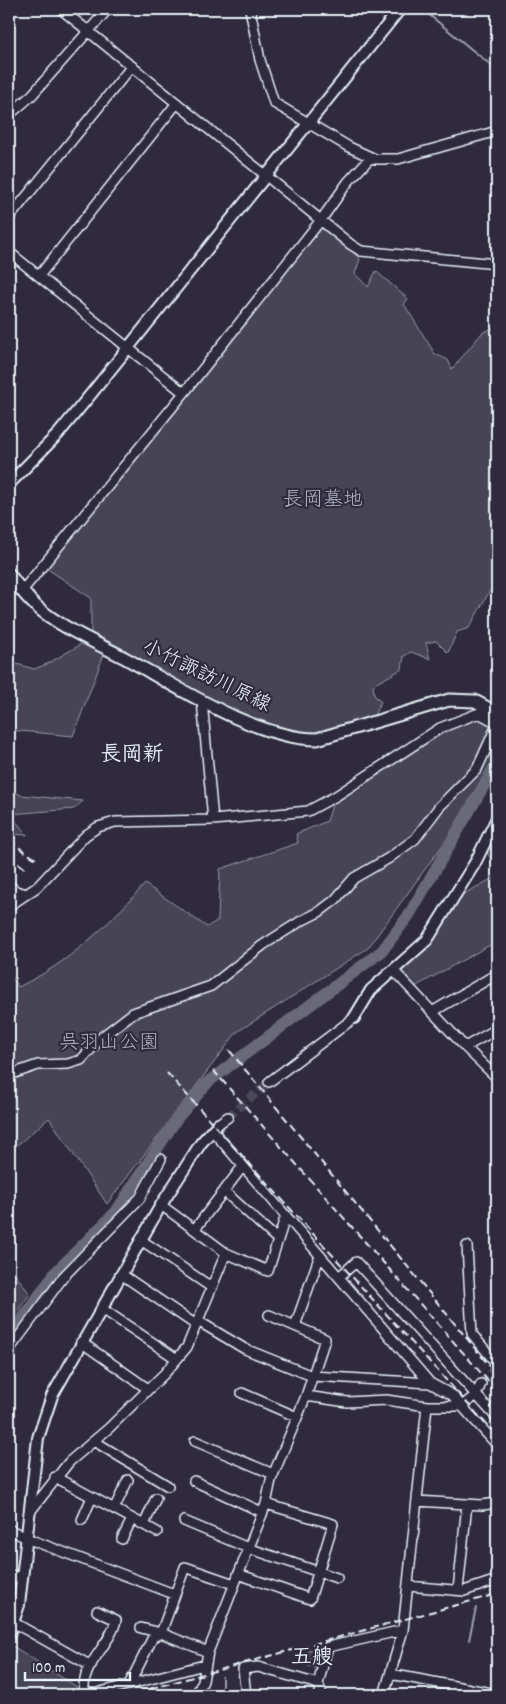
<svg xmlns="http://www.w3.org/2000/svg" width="506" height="1704" font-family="Dekko,'Klee One',sans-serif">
	<rect width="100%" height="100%" fill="#2f2a3d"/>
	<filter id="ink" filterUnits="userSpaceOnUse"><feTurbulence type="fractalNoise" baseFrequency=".02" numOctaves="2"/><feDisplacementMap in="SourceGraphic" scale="10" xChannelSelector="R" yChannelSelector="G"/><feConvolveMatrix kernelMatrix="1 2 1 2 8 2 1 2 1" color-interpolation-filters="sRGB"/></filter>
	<g filter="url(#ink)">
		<path fill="#464455" stroke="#979aa6" d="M327 227 360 259 355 274 368 287 376 271 408 299 404 304 435 354 448 360 452 369 482 333 497 326V578L469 628 457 632 448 653 436 641 426 643 430 659 411 652 404 656 402 669 373 685 374 695 381 702 372 719 300 739 193 691 91 635V598L46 568 320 228Z
			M83 643 104 654 73 736 9 730V662L34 669 47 664Z
			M480 718 497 732V756L490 775 460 821 368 948 237 1032 107 1204 49 1118 9 1152V971L18 987C69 963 107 926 145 884L207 927 218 920 220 869 298 843 296 834 327 821 333 802 450 729Z
			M9 789 21 795 83 801 74 809 10 814 27 835 9 834Z
			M497 823V871L485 848Z
			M497 876V941L413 988 401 972 402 970 422 952 458 897Z
			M9 1266 30 1294 9 1323Z
			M11 1645 77 1687 76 1690 84 1695H17L9 1689V1651Z
			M325 1647 318 1669 304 1664 308 1650Z"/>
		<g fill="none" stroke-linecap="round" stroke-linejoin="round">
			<path stroke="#9c9fab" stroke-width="2" d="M422 9 497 70
				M469 1640 476 1608
				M222 1677V1695"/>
			<path stroke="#696978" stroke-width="12" d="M9 1338 56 1272 116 1212 177 1118 208 1082 382 951 409 915 497 763"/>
			<path stroke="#4b4859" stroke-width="9" stroke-dasharray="9 4.5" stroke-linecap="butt" d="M228 1117 269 1082
				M481 1384 495 1369"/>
			<g stroke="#e8f1f8" stroke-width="12">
				<path id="minor" d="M61 9 350 244 361 251 497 264
					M250 9 260 60 274 103 349 147 375 159H398L497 131
					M9 115 32 95 108 9
					M9 218 132 66
					M9 252 184 393
					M39 276 177 103
					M22 591 184 393 321 220 348 182 370 158
					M202 701 213 820
					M9 885 16 891 27 894
					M9 906 37 887 86 835 98 827 115 822 213 820 308 811 336 796 440 728 479 713 497 723
					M394 971 465 1047 497 1078
					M432 1012 497 974
					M465 1047 497 1029
					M9 1075 38 1065 68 1064 81 1060 103 1036 133 1013 211 986 263 945 301 921 319 912 335 900 354 878 389 858 415 839 439 807 477 769 497 725
					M269 1082 354 1018
					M218 1124 228 1117
					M212 1130 430 1383 452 1395 497 1445
					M224 1191 278 1240
					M161 1205 226 1253 268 1271 286 1215
					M195 1229 243 1166
					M141 1240 211 1287
					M467 1246 472 1334 496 1363 495 1369
					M121 1274 196 1325
					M339 1277 356 1262 497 1418
					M101 1308 177 1359
					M198 1321 245 1349 312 1376 430 1383
					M295 1326 320 1255
					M81 1342 148 1389
					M9 1350 64 1276 140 1198 161 1159
					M242 1393 297 1417
					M306 1396 347 1402 386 1400 427 1406H462L476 1395 481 1384
					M94 1441 168 1486
					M195 1441 273 1474
					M55 1477 157 1532
					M194 1481 262 1512
					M417 1501 482 1505 497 1503
					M114 1509 128 1480
					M29 1513 69 1462 109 1428 165 1373 187 1347 226 1253
					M82 1520 92 1497
					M184 1521 248 1548 337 1578
					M144 1525 156 1498
					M9 1529 26 1538 174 1594
					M122 1539 132 1519
					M9 1574 22 1579
					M238 1574 310 1599 333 1524 266 1504
					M408 1586 464 1591 497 1580
					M458 1590 467 1504
					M97 1611 116 1620C111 1645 82 1663 84 1691L93 1694 204 1665
					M9 1620 91 1666
					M141 1628 161 1633 208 1652
					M390 1674 497 1694
					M318 1684 328 1647 403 1630
					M129 1685 153 1637 161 1633 185 1567 234 1584
					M196 1695 203 1681 208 1652 266 1504 271 1480 306 1396 325 1339 269 1315
					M246 1695 243 1669 258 1667 318 1684 321 1691 319 1695
					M384 1695 403 1630 427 1406"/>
			</g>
			<g stroke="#e8f1f8" stroke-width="14">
				<path id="tertiary" d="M9 484 59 433 91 394 400 9
					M354 1018 371 990 427 940 475 863 497 818
					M9 1634 19 1605 38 1438 52 1396 161 1205 201 1143 218 1124"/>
			</g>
			<g stroke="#e8f1f8" stroke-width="15">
				<path id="secondary" d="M9 574C17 585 26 597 36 606 61 628 95 642 125 658 178 687 256 739 317 739L449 700 475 701 497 713"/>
			</g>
			<use href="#minor" stroke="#2f2a3d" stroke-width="9"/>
			<use href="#tertiary" stroke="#2f2a3d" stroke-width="10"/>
			<use href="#secondary" stroke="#2f2a3d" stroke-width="11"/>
			<path stroke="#e8f1f8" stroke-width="2" stroke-dasharray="8 4" stroke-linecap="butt" d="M9 841 36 859
				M9 856 27 870
				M229 1050 497 1375
				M213 1070 497 1391
				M167 1073 497 1436
				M127 1695 497 1594"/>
		</g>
	</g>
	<g text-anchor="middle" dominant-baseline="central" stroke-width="4.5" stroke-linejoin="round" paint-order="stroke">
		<g font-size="20" fill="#afb4bf" stroke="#2f2a3d">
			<text x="323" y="501">長岡墓地</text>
			<text x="109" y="1044">呉羽山公園</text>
		</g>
		<g font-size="20" fill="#e8f1f8" stroke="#2f2a3d">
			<text transform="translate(206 677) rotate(26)">小竹諏訪川原線</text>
		</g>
		<g font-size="21" font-weight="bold" fill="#e8f1f8" stroke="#2f2a3d">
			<text x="132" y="756">長岡新</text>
			<text x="312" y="1659">五艘</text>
		</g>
	</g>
	<rect width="506" height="1704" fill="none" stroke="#2f2a3d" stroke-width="30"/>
	<rect x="15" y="15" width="476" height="1674" fill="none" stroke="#e8f1f8" stroke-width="2" filter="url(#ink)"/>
	<path d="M25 1672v8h105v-8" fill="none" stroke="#e8f1f8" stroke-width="2.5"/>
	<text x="32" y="1672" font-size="15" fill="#e8f1f8" stroke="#2f2a3d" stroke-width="4" paint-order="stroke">100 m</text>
</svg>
